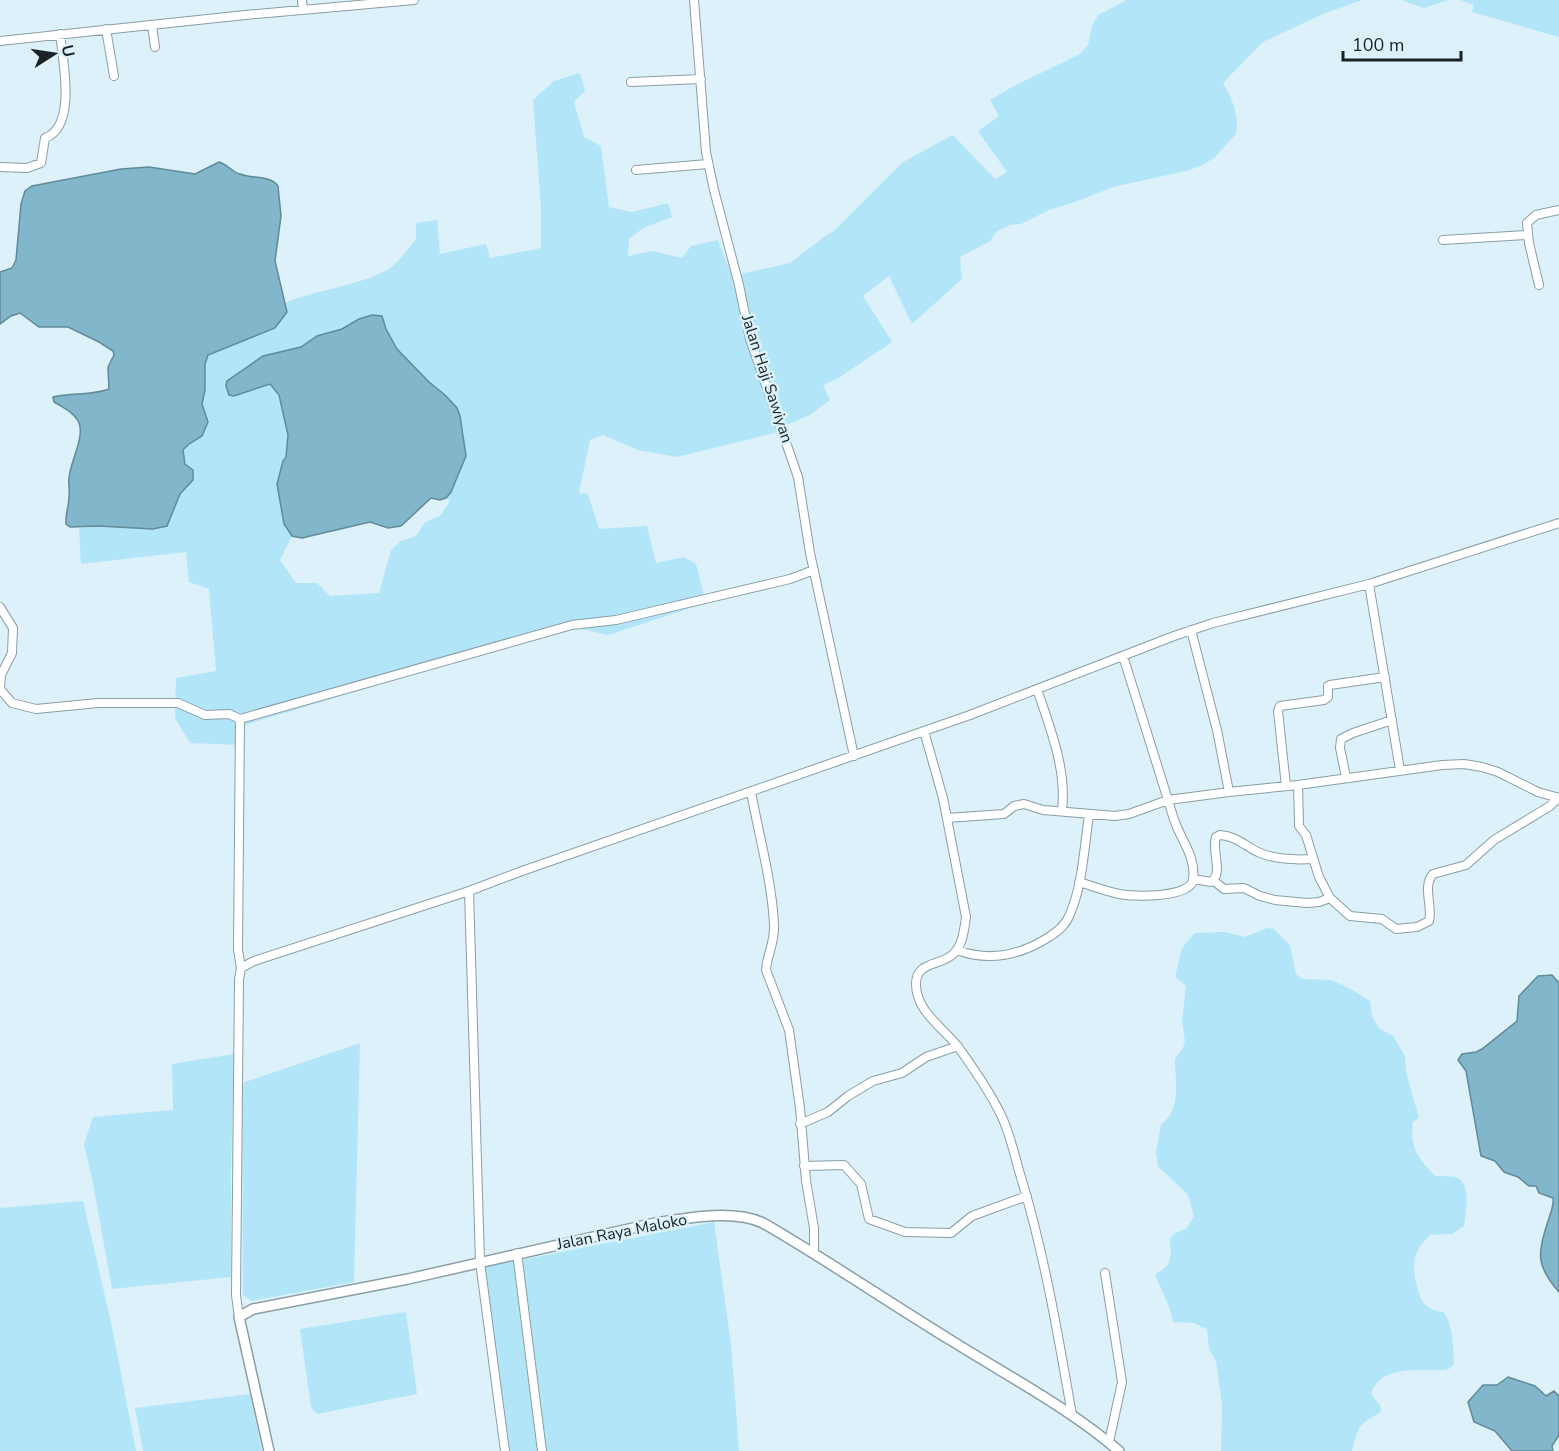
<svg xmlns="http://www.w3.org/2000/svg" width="1559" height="1451" font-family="'Nunito Sans',sans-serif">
	<rect width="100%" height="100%" fill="#dcf1fa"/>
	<path fill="#b3e5f9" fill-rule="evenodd" d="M1127 0H1362L1323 14 1263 42 1223 83C1233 100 1239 115 1236 134L1214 158 1202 165 1190 170 1113 187 1075 202 1049 210 1021 224 1010 225 997 231 990 241 960 257 962 279 912 324 889 276 863 296 892 342 837 379 823 385 830 400 810 415 782 427 748 329 741 274 790 263 824 237 834 231 903 162 953 135 995 179 1007 172 978 131 999 116 990 100 1012 87 1080 54 1088 45 1092 26 1098 15Z
		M1401 0H1448L1424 8Z
		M1460 0H1559V37L1472 12 1474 5Z
		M580 73 585 91 574 102 584 137 601 146 609 207 632 212 668 203 672 217 643 228 629 239 628 256 652 251 682 258 691 246 718 240 733 279 744 333 778 432 677 457 638 450 603 435 590 440 579 493 588 494 599 529 647 526 656 563 684 557 696 564 706 603 608 635 578 628 467 658 242 726V745L190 743 175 718 176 678 216 671 209 589 189 582 186 552 81 564 79 528C107 524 135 531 163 528L180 494 193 480 183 455C185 444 195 444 200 437 203 432 205 427 208 422L202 404 205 390V364L208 355 275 328 287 312 285 303C318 289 355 287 387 270 398 264 407 249 416 240V223L437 220 440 254 486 244 490 258 541 248V207L533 100 554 81ZM382 317 386 329 397 349 429 382 445 395 460 416 466 456 451 492 446 498 450 501 440 516 425 522 416 536 401 541 391 550 379 593 330 596 317 583H296L280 560 292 536 286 529 283 461C294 447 283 393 270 384L261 386 263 356 301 347 317 336 342 329 359 319Z
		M1267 928 1274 929 1290 945 1296 974 1301 979 1331 980 1351 989 1370 1001 1372 1016 1376 1023 1380 1029 1393 1036 1405 1056 1406 1072 1419 1118 1413 1122C1409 1149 1419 1158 1435 1176 1441 1176 1449 1176 1455 1177 1472 1181 1466 1213 1464 1226L1452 1234 1430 1235C1423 1243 1417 1248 1415 1259 1412 1270 1417 1291 1423 1302 1427 1308 1436 1312 1444 1312 1453 1326 1453 1346 1454 1364L1449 1369 1441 1370C1417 1371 1380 1365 1371 1394L1380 1405 1381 1412C1358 1425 1359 1425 1352 1451H1221L1222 1405 1216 1361 1209 1349 1207 1329 1194 1323 1173 1322 1170 1309 1155 1275C1160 1271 1167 1268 1169 1262 1176 1242 1158 1239 1187 1228L1194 1216 1188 1195 1158 1166 1156 1152 1161 1124C1182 1111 1175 1079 1175 1059L1183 1048 1185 1041 1182 1021 1186 986 1175 977 1182 948 1195 933 1224 932 1245 937Z
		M360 1043 354 1282 251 1301 243 1295 242 1083Z
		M234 1054 231 1169V1277L112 1289 93 1183 84 1144 93 1117 173 1110 172 1064Z
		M83 1201 111 1322 136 1451H0V1208Z
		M714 1222 731 1344 739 1451H507L485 1267Z
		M406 1312 417 1394 317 1414 311 1407 300 1329Z
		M250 1394 262 1451H143L135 1408Z"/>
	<path fill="#81b6cb" stroke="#628a99" stroke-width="1.5" d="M219 162C227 164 232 172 240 174 253 179 270 175 278 186L281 216 275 261 287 312 275 328 208 355 205 364V390L202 404 208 422 202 436 189 444 183 450 185 464 193 470V480L180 494 167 526 153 529 98 526 70 527 66 524C65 515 69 506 69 496 70 490 68 484 69 478 70 463 85 436 79 423 75 413 62 407 54 402L53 397C72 392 91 396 109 389L108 367 114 355 113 351 99 342 68 327H39L20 313 11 316 0 324V272L12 268 16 260 21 204 25 191 32 186 121 169 149 167 195 174Z
		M372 315 382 316 386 329 397 349 429 382 445 395 457 408 460 416 466 456 451 492 446 498 440 500 431 498 401 526 388 528 370 522 302 538 292 536 284 524 277 484 283 461 286 457 288 435 279 395 270 384 234 396 229 395 226 386 227 381 263 356 301 347 317 336 342 329 359 319Z
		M1552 975 1559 983V1292C1536 1266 1537 1254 1548 1221 1551 1213 1554 1206 1553 1198L1539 1193 1536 1186H1529L1518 1177 1504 1172 1495 1161 1481 1156 1466 1071 1458 1060 1462 1054 1476 1052 1482 1049 1517 1021 1519 996 1538 976Z
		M1508 1377 1535 1386 1546 1396 1554 1391 1559 1396V1435L1552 1446 1553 1451H1512L1495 1431 1474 1422 1468 1402 1483 1385H1497Z"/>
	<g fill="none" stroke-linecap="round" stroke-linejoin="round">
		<g stroke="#8a9ea6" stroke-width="10">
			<path id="minor" d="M302 0 303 10
				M694 0 706 152 714 190 739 285 750 339 798 477 810 553 854 756
				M152 25 155 47
				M106 29 114 76
				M0 41 245 15 414 0
				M631 82 701 79
				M0 167 27 168 41 163 45 138C77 127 63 61 60 34
				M636 170 708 164
				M1443 240 1527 235
				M1539 285 1529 243 1527 223 1536 215 1559 210
				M1369 584 1400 770
				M0 607 13 628 12 653 1 675 0 689 12 703 36 709 98 703H178L205 715 229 714 240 719 572 625 616 620 790 579 814 570
				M1191 630 1217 730 1229 792
				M1123 656 1168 800 1229 792 1298 785 1442 765 1464 764 1482 767 1498 772 1538 792 1559 798
				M1037 689C1050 728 1067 769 1062 811
				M924 731 943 798 966 917C964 930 963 946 952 955 939 966 916 962 916 984 916 1012 944 1028 959 1048 973 1068 989 1090 1000 1113 1010 1132 1014 1154 1020 1174 1044 1252 1058 1334 1072 1415
				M1346 777 1340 748 1341 739 1353 733 1392 720
				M1298 785 1299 826 1306 835 1319 877 1330 898 1350 916 1382 919 1396 929 1417 927 1429 921C1433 906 1422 887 1433 874L1466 865 1494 840 1550 806 1558 798
				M1286 786 1278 711 1280 706 1324 700 1328 697V686L1330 685 1385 677
				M751 792C759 836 772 881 774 925 775 943 767 954 766 970L789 1030 800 1108 806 1181 814 1228V1253
				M947 818 1004 814 1014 806 1024 804 1043 810 1115 816 1129 814 1168 800C1171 809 1173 819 1177 827 1184 844 1196 859 1193 880 1190 898 1133 897 1119 894 1105 891 1092 886 1079 882
				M1193 879 1211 882C1224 873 1211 851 1216 837L1220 835C1237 836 1246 847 1260 853 1277 860 1296 860 1313 859
				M1214 881 1224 889 1244 888 1260 896 1275 900 1307 903 1319 902 1330 898
				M469 891 480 1262 505 1451
				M957 950C989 962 1021 955 1049 937 1058 931 1066 925 1070 914 1083 884 1084 847 1089 815
				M241 968 254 961 469 891 522 871 970 715 1174 636 1213 623 1369 584 1559 523
				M800 1124 828 1112 848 1096 873 1081 902 1073 926 1057 958 1046
				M804 1166 844 1165 861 1184 869 1219 905 1232 951 1233 972 1216 1027 1196
				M517 1253 542 1451
				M1105 1273 1122 1382 1109 1442
				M239 1317 236 1295 239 979 241 968 238 950 240 719"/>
		</g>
		<g stroke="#8a9ea6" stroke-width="12">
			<path id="tertiary" d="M269 1451 239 1317 253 1309 408 1279 655 1223C686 1218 734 1209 763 1223 827 1260 888 1302 952 1341 1008 1376 1069 1408 1119 1451"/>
		</g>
		<use href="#minor" stroke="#fff" stroke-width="8"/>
		<use href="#tertiary" stroke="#fff" stroke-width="9"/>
	</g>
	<g text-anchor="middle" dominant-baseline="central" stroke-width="5" stroke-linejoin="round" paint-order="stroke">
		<g font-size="16" fill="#1a2225" stroke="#dcf1fa">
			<text transform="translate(767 379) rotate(72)">Jalan Haji Sawiyan</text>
			<text transform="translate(622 1232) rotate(-11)">Jalan Raya Maloko</text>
		</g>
	</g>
	<g transform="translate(54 54) rotate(78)" stroke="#dcf1fa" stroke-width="4.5" paint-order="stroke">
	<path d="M0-4.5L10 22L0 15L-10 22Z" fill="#1a2225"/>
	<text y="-9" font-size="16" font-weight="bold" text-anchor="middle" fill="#1a2225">U</text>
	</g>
	<path d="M1343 51v9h118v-9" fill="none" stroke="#1a2225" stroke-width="3"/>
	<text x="1352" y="51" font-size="18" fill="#1a2225" stroke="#dcf1fa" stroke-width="4.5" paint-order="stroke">100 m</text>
</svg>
